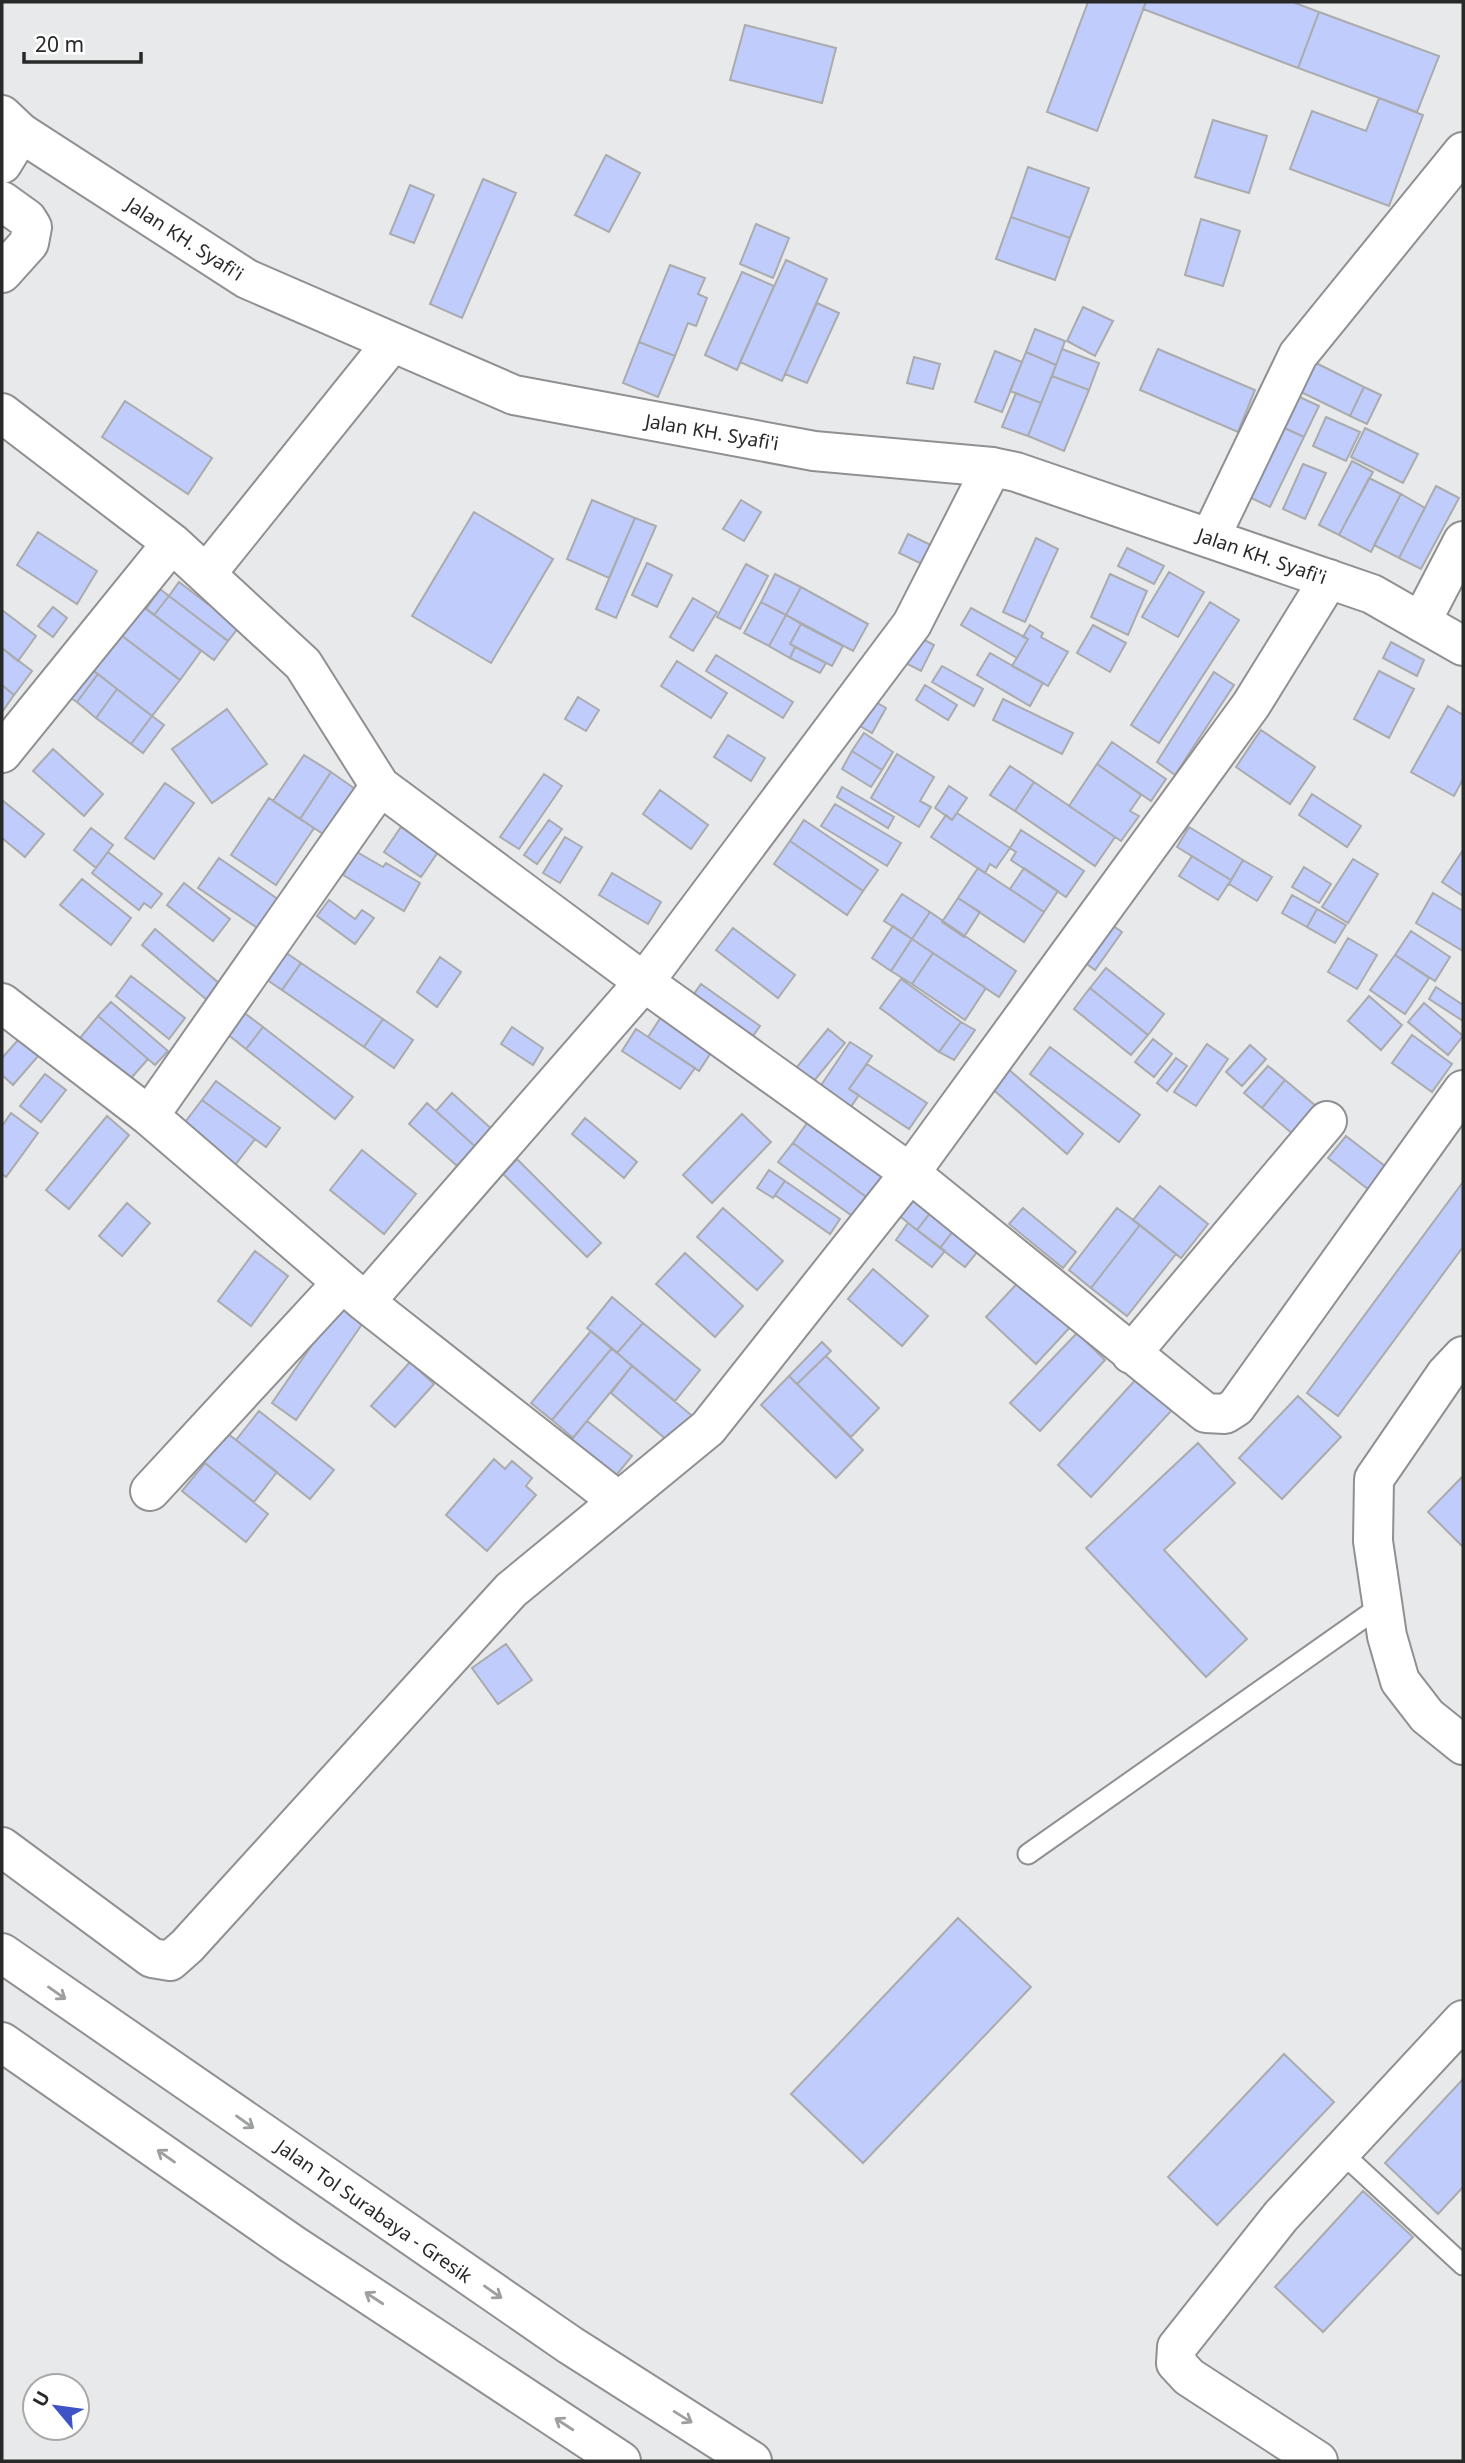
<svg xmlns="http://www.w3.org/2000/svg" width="1465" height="2463" font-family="'Noto Sans',sans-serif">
	<rect width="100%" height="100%" fill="#e8e9eb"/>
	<path fill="#c0ccfb" stroke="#aaabad" stroke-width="2" d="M1088 2H1146L1097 131 1047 112Z
		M1146 2H1293L1319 12 1298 68 1143 9Z
		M1319 12 1439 56 1417 112 1298 68Z
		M745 25 836 48 822 103 730 80Z
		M1379 98 1423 115 1389 206 1290 169 1312 111 1366 131Z
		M1213 120 1267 136 1249 193 1195 177Z
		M606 155 640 173 609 232 575 215Z
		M1028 167 1089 188 1070 238 1011 217Z
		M483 179 516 193 462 318 430 304Z
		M410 185 434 195 414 243 390 234Z
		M1011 217 1070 238 1055 280 996 259Z
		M1201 219 1240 231 1223 286 1185 275Z
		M756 224 789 238 773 278 740 264Z
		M786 260 827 279 782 381 740 362Z
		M670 265 705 278 698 294 707 298 696 326 688 323 675 356 639 342Z
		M742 272 774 286 737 370 705 355Z
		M817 303 839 313 807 383 785 374Z
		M1083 307 1113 321 1095 356 1067 341Z
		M1035 329 1065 341 1056 365 1026 352Z
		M639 342 675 356 658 397 623 383Z
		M1062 349 1099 363 1089 390 1052 376Z
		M1158 349 1255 390 1238 432 1140 390Z
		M995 351 1022 362 1002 412 975 402Z
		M1026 352 1056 365 1041 403 1010 391Z
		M914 357 940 364 933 389 907 383Z
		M1314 362 1364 387 1350 416 1299 391Z
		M1052 376 1089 390 1064 451 1028 436Z
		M1364 387 1381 395 1367 424 1350 416Z
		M1016 393 1041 403 1028 436 1002 427Z
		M1291 393 1319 406 1304 437 1276 424Z
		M125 401 212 458 188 494 102 437Z
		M1326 417 1360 432 1346 461 1313 446Z
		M1280 426 1304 437 1270 507 1247 496Z
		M1365 428 1418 454 1403 483 1351 457Z
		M1352 461 1373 472 1339 535 1319 525Z
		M1303 464 1326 473 1305 519 1283 509Z
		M1369 478 1401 494 1371 552 1339 535Z
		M1436 486 1459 498 1421 569 1399 558Z
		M1401 494 1425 508 1399 558 1374 545Z
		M592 500 635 518 609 578 567 559Z
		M741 500 761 512 744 541 723 529Z
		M474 512 553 559 491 663 412 616Z
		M635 518 656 526 616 618 596 609Z
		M38 532 97 571 77 604 17 565Z
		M908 534 933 546 924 565 899 553Z
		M1036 538 1058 549 1025 622 1003 612Z
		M1127 548 1164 566 1154 584 1118 566Z
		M647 563 672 575 657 607 632 595Z
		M746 564 768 576 740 629 717 617Z
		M1169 572 1204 592 1178 637 1142 617Z
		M775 574 801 587 786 615 761 602Z
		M1110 574 1147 591 1128 635 1091 617Z
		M179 582 208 604 211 600 242 623 228 641 169 596Z
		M801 587 868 624 853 651 786 615Z
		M160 589 169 596 154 615 146 609Z
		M169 596 228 641 214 660 154 615Z
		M693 598 717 612 693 651 670 637Z
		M761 602 786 615 769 646 744 633Z
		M1210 602 1239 620 1159 743 1131 725Z
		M139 603 201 651 180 680 117 632Z
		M53 607 67 618 53 637 38 626Z
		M971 608 1028 639 1017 658 961 625Z
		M2 610 36 636 18 661 2 648Z
		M786 615 801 624 790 644 795 647 790 658 769 646Z
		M801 624 843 646 832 666 790 644Z
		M1030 625 1043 633 1041 637 1068 652 1048 686 1012 666 1028 639 1023 637Z
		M1093 625 1126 643 1110 672 1077 653Z
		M117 632 180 680 152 716 90 668Z
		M911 633 934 645 921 671 898 659Z
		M1391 642 1424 660 1417 676 1383 658Z
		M795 647 826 663 820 673 790 658Z
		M2 648 32 671 14 695 2 685Z
		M990 653 1043 683 1030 706 977 675Z
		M716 655 793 702 783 718 706 671Z
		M677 661 727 693 711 718 661 686Z
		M85 665 98 674 77 702 63 693Z
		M942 666 983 689 974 706 932 682Z
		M1379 671 1414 689 1389 738 1354 719Z
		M1214 672 1234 685 1175 775 1157 762Z
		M98 674 117 689 96 718 77 702Z
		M2 685 14 695 2 712Z
		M925 685 957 705 948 720 916 700Z
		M117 689 152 716 131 744 96 718Z
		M578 697 599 710 586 731 565 719Z
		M869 698 886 708 872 733 855 723Z
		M1003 699 1073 733 1062 754 993 720Z
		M1448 706 1463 715V779L1454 796 1411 772Z
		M227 709 267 764 212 803 172 749Z
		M152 716 164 725 143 753 131 744Z
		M1261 730 1315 767 1290 804 1236 767Z
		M864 733 893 752 882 770 852 751Z
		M728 735 765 758 751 781 714 757Z
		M1112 742 1166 779 1151 801 1097 764Z
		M53 749 103 794 84 816 33 771Z
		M852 751 882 770 871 787 842 769Z
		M897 754 934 777 920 801 931 807 919 827 871 798Z
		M304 755 331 772 300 819 273 801Z
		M1097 764 1141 795 1130 811 1139 816 1121 841 1069 806Z
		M1010 766 1034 782 1015 811 990 795Z
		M331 772 358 791 328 837 300 819Z
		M544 774 562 786 519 849 500 837Z
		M1034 782 1115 837 1095 866 1015 811Z
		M165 783 194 803 154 859 125 838Z
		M949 786 967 798 952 820 935 808Z
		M842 787 894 817 888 828 837 797Z
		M660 790 708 825 691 849 643 814Z
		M1312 794 1361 826 1347 847 1299 815Z
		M269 798 314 828 276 885 231 855Z
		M2 800 44 834 25 857 2 838Z
		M835 804 901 843 887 866 821 826Z
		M957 813 1010 848 996 868 990 864 985 873 931 837 946 815 952 820Z
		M549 820 562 829 537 864 524 855Z
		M804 820 878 870 863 891 790 841Z
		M401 827 438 852 421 877 384 852Z
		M1189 827 1243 860 1231 880 1177 847Z
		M91 828 113 845 96 868 74 850Z
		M1021 830 1084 871 1066 897 1011 860 1016 852 1010 848Z
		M565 837 582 847 560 883 543 873Z
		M790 841 863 891 847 915 774 864Z
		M1463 850V896L1442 882Z
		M108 852 162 894 151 908 144 903 139 910 92 873Z
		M357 852 383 867 386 863 420 883 404 911 343 875Z
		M1192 856 1231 880 1218 900 1179 876Z
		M219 858 282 902 262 931 198 888Z
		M1353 859 1378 874 1348 923 1322 907Z
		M1243 860 1272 877 1257 901 1229 884Z
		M1304 867 1331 884 1319 903 1292 887Z
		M978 868 1044 912 1024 942 958 898Z
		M1024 868 1058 891 1044 912 1010 889Z
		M612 873 661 902 648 924 599 895Z
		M82 879 131 918 111 945 60 905Z
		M184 883 230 919 213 941 167 905Z
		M1433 893 1463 911V951L1416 923Z
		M902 894 930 912 912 939 884 921Z
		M1292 895 1317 909 1307 927 1282 913Z
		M958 898 980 912 964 937 942 922Z
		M329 900 355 919 362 910 374 918 355 944 317 916Z
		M1317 909 1346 925 1335 943 1307 927Z
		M930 912 1016 971 999 997 912 939Z
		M1106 921 1122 932 1095 970 1080 959Z
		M893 926 912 939 891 971 872 958Z
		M733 928 795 975 778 998 716 950Z
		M155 929 220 984 207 1000 142 945Z
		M1411 931 1450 957 1435 981 1395 955Z
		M1348 938 1377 955 1357 989 1328 972Z
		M912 939 933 953 912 984 891 971Z
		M279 948 301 963 282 990 260 975Z
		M933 953 986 988 965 1020 912 984Z
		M1395 955 1429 978 1405 1014 1370 990Z
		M440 957 461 972 437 1007 417 992Z
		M301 963 383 1019 364 1047 282 990Z
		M1106 968 1164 1014 1148 1035 1090 988Z
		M131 976 185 1018 169 1039 116 996Z
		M901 979 961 1022 939 1052 880 1008Z
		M701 984 760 1026 748 1043 689 1001Z
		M1436 987 1463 1005V1021L1429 999Z
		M1090 988 1148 1035 1131 1055 1074 1009Z
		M1369 996 1402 1025 1381 1050 1348 1021Z
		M111 1002 168 1051 155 1065 98 1016Z
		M1424 1003 1463 1036 1448 1055 1408 1022Z
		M238 1008 263 1027 246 1049 221 1029Z
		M663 1014 714 1048 699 1071 648 1037Z
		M98 1016 148 1059 125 1085 76 1043Z
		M383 1019 413 1040 394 1068 364 1047Z
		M961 1022 975 1030 954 1060 939 1052Z
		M263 1027 353 1097 335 1119 246 1049Z
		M512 1027 543 1048 533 1065 501 1044Z
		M636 1029 695 1068 680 1089 622 1051Z
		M828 1029 845 1043 809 1087 792 1073Z
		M27 1030 46 1047 13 1085 2 1075V1058Z
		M1412 1035 1452 1064 1432 1092 1392 1063Z
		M1153 1039 1172 1054 1154 1077 1135 1062Z
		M850 1042 872 1056 849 1089 859 1095 850 1108 820 1087Z
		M1207 1044 1228 1059 1196 1106 1174 1092Z
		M1250 1045 1266 1059 1242 1086 1226 1072Z
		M1050 1047 1140 1115 1119 1142 1030 1074Z
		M1176 1058 1187 1066 1167 1091 1157 1083Z
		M867 1064 927 1103 909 1129 849 1089Z
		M1268 1066 1285 1080 1262 1108 1244 1093Z
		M1007 1068 1083 1134 1067 1154 990 1087Z
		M45 1074 66 1090 41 1122 20 1106Z
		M1285 1080 1323 1112 1300 1140 1262 1108Z
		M216 1081 280 1128 266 1147 202 1100Z
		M452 1093 495 1132 479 1150 436 1111Z
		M202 1100 255 1139 232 1169 179 1130Z
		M427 1103 479 1150 462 1170 409 1124Z
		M11 1113 38 1133 6 1177 2 1174V1126Z
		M742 1114 771 1142 712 1203 683 1175Z
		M107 1116 129 1135 69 1209 46 1190Z
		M812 1116 889 1171 869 1199 793 1143Z
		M585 1118 637 1162 624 1178 572 1134Z
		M1346 1136 1390 1170 1373 1193 1328 1158Z
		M793 1143 869 1199 855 1218 778 1162Z
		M362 1150 416 1194 384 1234 330 1190Z
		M517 1159 601 1243 587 1257 503 1174Z
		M769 1170 785 1181 773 1198 757 1188Z
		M785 1181 840 1219 830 1234 775 1195Z
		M1463 1182V1247L1338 1416 1307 1393Z
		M1160 1186 1208 1224 1181 1258 1133 1220Z
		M912 1191 934 1208 917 1230 896 1213Z
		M127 1203 150 1223 122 1256 99 1236Z
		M723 1208 783 1261 757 1290 697 1237Z
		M934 1208 957 1226 940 1248 917 1230Z
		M1023 1208 1076 1252 1063 1268 1009 1224Z
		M1117 1208 1140 1225 1091 1288 1069 1270Z
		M908 1223 945 1251 932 1267 896 1240Z
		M1140 1225 1176 1254 1127 1316 1091 1288Z
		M957 1226 983 1245 965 1267 940 1248Z
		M255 1251 288 1276 251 1326 218 1301Z
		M685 1253 743 1306 715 1337 656 1284Z
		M873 1269 928 1316 902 1346 848 1299Z
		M1023 1277 1073 1324 1036 1364 986 1317Z
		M345 1297 369 1314 296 1420 272 1403Z
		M612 1297 643 1323 617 1353 587 1328Z
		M643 1323 700 1370 675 1401 617 1353Z
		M591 1331 612 1348 552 1420 531 1403Z
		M1077 1333 1105 1360 1040 1431 1010 1403Z
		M822 1342 831 1351 797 1384 789 1376Z
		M612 1348 632 1366 573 1438 552 1420Z
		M826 1356 879 1408 851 1437 797 1384Z
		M410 1362 434 1384 395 1427 371 1406Z
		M632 1366 696 1419 673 1445 611 1393Z
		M789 1376 863 1450 836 1478 761 1405Z
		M1138 1377 1172 1410 1091 1497 1058 1465Z
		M1298 1396 1341 1437 1282 1499 1239 1458Z
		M259 1411 334 1470 310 1499 236 1440Z
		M587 1421 632 1456 610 1483 563 1449Z
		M218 1426 277 1472 254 1502 195 1455Z
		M1198 1443 1235 1483 1164 1550 1247 1639 1206 1677 1086 1548Z
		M494 1459 505 1469 512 1461 532 1478 526 1486 536 1495 487 1551 446 1515Z
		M205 1463 268 1514 246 1542 182 1491Z
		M1463 1476V1547L1428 1512Z
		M506 1644 532 1680 498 1704 472 1668Z
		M958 1918 1031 1987 863 2163 791 2094Z
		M1284 2054 1334 2102 1217 2225 1168 2177Z
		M1463 2079V2187L1438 2214 1385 2163Z
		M1363 2191 1413 2237 1323 2332 1275 2287Z"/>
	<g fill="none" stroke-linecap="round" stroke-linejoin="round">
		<g stroke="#909093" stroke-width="23">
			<path id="lane" d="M1028 1854 1382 1605
				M1341 2152 1463 2265"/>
		</g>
		<g stroke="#909093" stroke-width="42">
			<path id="street" d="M2 164 21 133
				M2 201 27 219 32 227 29 243 2 273
				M2 413 172 543 303 664 380 786 644 982 910 1173 1206 1413 1225 1414 1236 1407 1463 1090
				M1210 538 1298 355 1463 152
				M206 574 391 344
				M1421 622 1463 541
				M2 753 172 543
				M2 1003 149 1116 365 1302 618 1501
				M149 1116 380 786
				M365 1302 644 982 912 624 992 467
				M1131 1354 1327 1121
				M1463 1356 1446 1374 1374 1479 1373 1541 1387 1636 1400 1681 1427 1716 1463 1745
				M150 1491 342 1283
				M2 1847 152 1958 170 1961 187 1946 511 1590 708 1428 910 1173 1251 705 1329 579
				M1318 2461 1189 2377 1176 2363 1177 2347 1281 2216 1463 2020"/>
		</g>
		<g stroke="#909093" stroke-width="42">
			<path id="secondary" d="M2 115 21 133 247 279 514 395 814 451 992 467 1016 472 1372 594 1463 646"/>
		</g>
		<g stroke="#909093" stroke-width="42">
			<path id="highway" d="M2 1953 570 2345 752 2461
				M2 2042 292 2244 621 2461"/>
		</g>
		<use href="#lane" stroke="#fff" stroke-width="19"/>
		<use href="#street" stroke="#fff" stroke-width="38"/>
		<use href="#secondary" stroke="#fff" stroke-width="38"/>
		<use href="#highway" stroke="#fff" stroke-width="38"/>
	</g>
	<defs><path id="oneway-shaft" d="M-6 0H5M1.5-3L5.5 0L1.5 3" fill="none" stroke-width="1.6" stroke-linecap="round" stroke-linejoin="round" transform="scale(1.75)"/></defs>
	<g stroke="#9e9f9f">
		<use href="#oneway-shaft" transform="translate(57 1993) rotate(35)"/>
		<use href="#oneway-shaft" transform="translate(245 2122) rotate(35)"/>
		<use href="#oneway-shaft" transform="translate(166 2156) rotate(-145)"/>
		<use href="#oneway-shaft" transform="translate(493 2292) rotate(35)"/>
		<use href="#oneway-shaft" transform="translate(374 2298) rotate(-147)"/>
		<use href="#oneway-shaft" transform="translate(683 2417) rotate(32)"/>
		<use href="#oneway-shaft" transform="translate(564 2424) rotate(-147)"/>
	</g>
	<g text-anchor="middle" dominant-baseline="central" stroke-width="7" stroke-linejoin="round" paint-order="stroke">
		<g font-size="19" fill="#282929" stroke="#fff">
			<text transform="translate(185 239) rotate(33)">Jalan KH. Syafi'i</text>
			<text transform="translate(712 432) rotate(10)">Jalan KH. Syafi'i</text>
			<text transform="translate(1262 556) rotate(19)">Jalan KH. Syafi'i</text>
			<text transform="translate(374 2211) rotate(35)">Jalan Tol Surabaya - Gresik</text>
		</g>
	</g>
	<rect width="1465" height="2463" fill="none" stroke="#282929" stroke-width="7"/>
	<g transform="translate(56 2407) rotate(299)"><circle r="33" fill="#ffffff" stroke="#a9a9a9" stroke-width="2"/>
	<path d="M0-5L12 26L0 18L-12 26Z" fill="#3d53c6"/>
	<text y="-10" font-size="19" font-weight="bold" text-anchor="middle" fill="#282929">U</text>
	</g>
	<path d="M24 52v10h117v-10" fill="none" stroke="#282929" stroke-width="3.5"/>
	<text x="35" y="52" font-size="21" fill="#282929" stroke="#ffffff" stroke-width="5" paint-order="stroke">20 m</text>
</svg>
